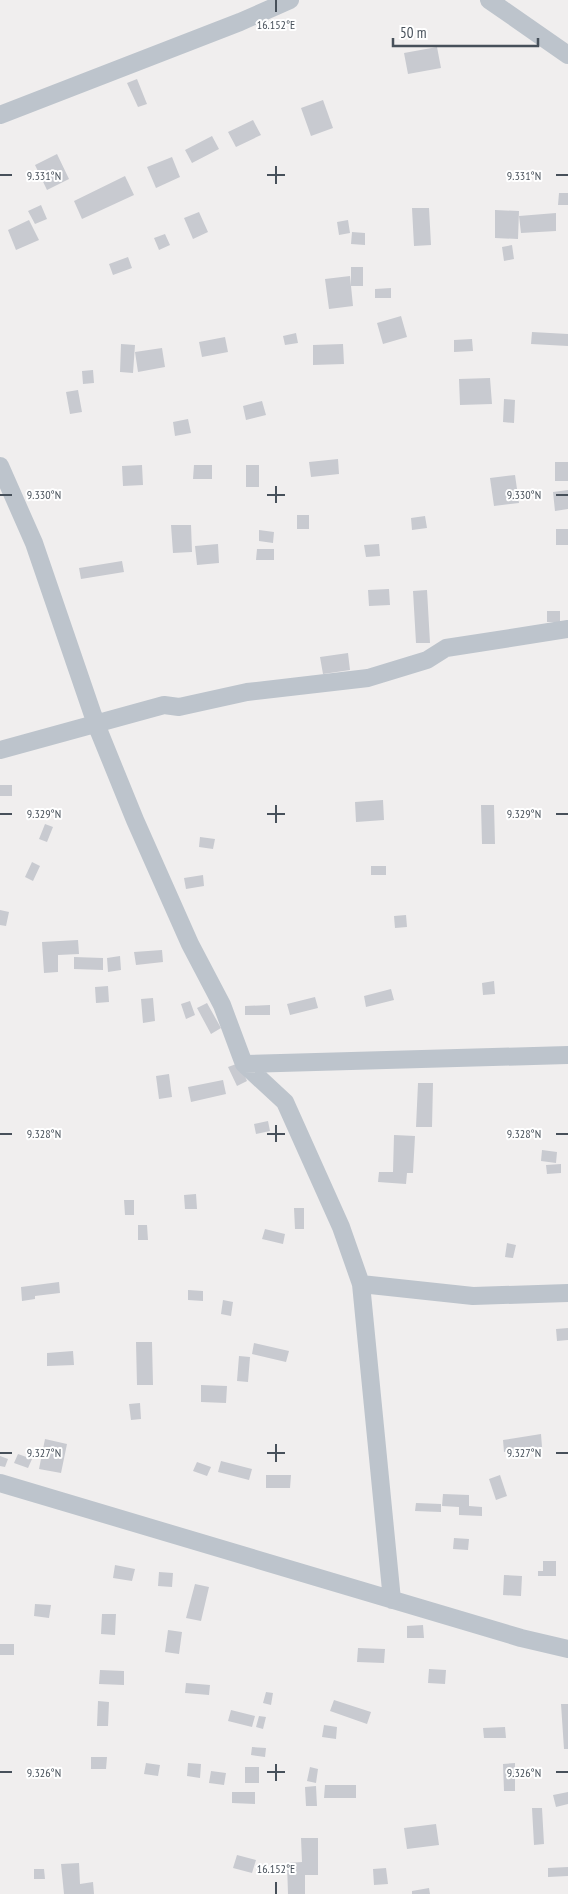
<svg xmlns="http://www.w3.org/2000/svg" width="568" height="1894" font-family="'PT Sans Narrow',sans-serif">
	<rect width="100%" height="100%" fill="#f0eeee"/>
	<path fill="#c8cad0" d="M437 47 441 68 408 74 404 53Z
		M137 79 147 104 138 107 127 83Z
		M323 100 333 128 311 136 301 108Z
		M253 120 261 135 236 147 228 132Z
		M212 136 219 149 192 163 185 150Z
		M57 154 69 179 47 190 35 165Z
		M172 157 180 177 156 188 147 167Z
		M125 176 134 195 82 219 74 201Z
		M559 193H568V205H558Z
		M41 205 47 219 35 224 28 211Z
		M412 208H429L431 245 414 246Z
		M495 210 519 211 518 239 495 238Z
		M199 212 208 232 193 239 184 218Z
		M556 213V231L521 233 519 216Z
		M29 220 39 240 16 250 8 230Z
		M348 220 350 233 339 235 337 222Z
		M352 232 365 233V245L351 244Z
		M165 234 170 245 159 250 154 238Z
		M512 245 514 259 504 261 502 247Z
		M128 257 132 268 113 275 109 264Z
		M351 267H363V286H351Z
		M350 276 353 306 329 309 325 279Z
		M391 288V298H375V289Z
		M401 316 407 337 383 344 377 323Z
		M532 332 568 334V346L531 344Z
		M296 333 298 343 285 345 283 336Z
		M225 337 228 352 202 357 199 342Z
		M472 339 473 351 454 352V340Z
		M121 344 135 345 133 373 120 372Z
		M343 344 344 364 313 365V345Z
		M162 348 165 367 138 372 135 352Z
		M93 370 94 383 83 384 82 371Z
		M490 378 492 404 460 405 459 379Z
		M78 390 82 412 70 414 66 392Z
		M504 399 515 400 514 423 503 422Z
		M262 401 266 415 246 420 243 406Z
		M188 419 191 433 175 436 173 422Z
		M338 459 339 474 311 477 309 462Z
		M555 462H568V481H555Z
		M142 465 143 485 123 486 122 466Z
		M194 465H212V479H193Z
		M246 465H259V487H246Z
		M515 475 519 503 494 506 490 478Z
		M568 490V509L555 511 553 492Z
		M297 515H309V529H297Z
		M425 516 427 528 412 530 411 518Z
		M171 525H191L192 552 173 553Z
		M556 529H568V545H556Z
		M259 530 274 532 273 543 259 541Z
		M218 544 219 563 197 565 195 546Z
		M379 544 380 556 366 557 364 545Z
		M257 549H274V560H256Z
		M122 561 124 572 81 579 79 568Z
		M389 589 390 605 369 606 368 590Z
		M427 590 430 643H416L413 591Z
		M547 611H560V622H547Z
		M348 653 350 670 323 674 320 657Z
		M0 785H12V796H0Z
		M383 800 384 820 356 822 355 802Z
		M481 805H494L495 844H482Z
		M45 824 53 827 47 842 39 839Z
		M200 837 215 839 213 849 199 847Z
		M32 862 40 866 33 881 25 877Z
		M371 866H386V875H371Z
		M203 875 204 886 186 889 184 878Z
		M0 910 9 912 6 926 0 925Z
		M406 915 407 927 395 928 394 916Z
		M78 940 79 954 58 955V972L44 973 42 942Z
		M162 950 163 962 136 965 134 952Z
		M120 956 121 970 108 972 107 958Z
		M74 957 103 958V970L74 969Z
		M494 981 495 994 483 995 482 983Z
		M108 986 109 1002 96 1003 95 987Z
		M391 989 394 1000 366 1007 364 996Z
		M315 997 318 1008 290 1015 287 1004Z
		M153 998 155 1021 143 1023 141 999Z
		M190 1001 195 1015 186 1019 181 1004Z
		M207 1003 221 1028 211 1034 197 1008Z
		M270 1005V1015H245V1006Z
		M239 1063 247 1081 237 1086 228 1067Z
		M169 1074 172 1097 159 1099 156 1076Z
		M223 1080 226 1094 191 1102 188 1087Z
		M418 1083H433L432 1127H416Z
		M268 1121 270 1131 256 1134 254 1124Z
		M394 1135 415 1136 413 1173H407L406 1184 378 1182 379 1172H393Z
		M542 1150 557 1152 556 1163 541 1161Z
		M561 1164V1173L547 1174 546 1165Z
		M196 1194 197 1209H185L184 1195Z
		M124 1200H134V1215H125Z
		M294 1208H304V1229H295Z
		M138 1225H147L148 1240H138Z
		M265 1229 285 1234 283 1244 262 1239Z
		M507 1243 516 1245 513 1258 505 1257Z
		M59 1282 60 1293 35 1296V1299L22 1301 21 1287Z
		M188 1290 203 1291V1301L188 1300Z
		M223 1300 233 1302 231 1316 221 1314Z
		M568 1328V1340L557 1341 556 1329Z
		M136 1342H152L153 1385H137Z
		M254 1343 289 1351 286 1362 252 1354Z
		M73 1351 74 1365 47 1366V1353Z
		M239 1356 250 1357 248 1382 237 1381Z
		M201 1385 227 1386 226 1403 201 1402Z
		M140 1403 141 1419 131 1420 129 1404Z
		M541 1434 542 1447 504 1452 503 1440Z
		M45 1439 67 1444 61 1473 39 1469Z
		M18 1454 32 1459 28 1468 14 1463Z
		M0 1456 8 1459 5 1467 0 1466Z
		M221 1461 252 1469 249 1480 218 1472Z
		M197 1462 211 1467 207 1476 193 1471Z
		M266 1475H291L290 1488H266Z
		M500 1475 507 1496 496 1500 489 1479Z
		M443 1494 469 1495V1506L482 1507V1516L459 1515V1507L442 1506Z
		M416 1503 441 1504V1512L415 1511Z
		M454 1538 469 1539 468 1550 453 1549Z
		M543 1561H556V1576H538V1571H543Z
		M115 1565 135 1569 132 1581 113 1578Z
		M159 1572 173 1573 172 1587 158 1586Z
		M504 1575 522 1576 521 1596 503 1595Z
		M195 1584 209 1587 201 1621 186 1618Z
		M35 1604 51 1605 49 1618 34 1616Z
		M102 1614H116L115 1635 101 1634Z
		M423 1625 424 1638H407V1626Z
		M168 1630 182 1632 179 1654 165 1652Z
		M0 1644H14V1655H0Z
		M358 1648 385 1649 384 1663 357 1662Z
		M429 1669 446 1670 445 1684 428 1683Z
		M100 1670 124 1671V1685L99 1684Z
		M186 1683 210 1685 209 1695 185 1693Z
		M266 1692 273 1693 271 1705 263 1703Z
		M334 1700 371 1712 367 1724 330 1711Z
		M98 1701 109 1702 108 1726H97Z
		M561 1704H568V1749H564Z
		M231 1710 255 1716 252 1727 228 1721Z
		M259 1716 266 1717 263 1729 256 1727Z
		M324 1725 337 1727 336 1739 322 1737Z
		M505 1727 506 1738H484L483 1728Z
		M252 1747 266 1748 265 1757 251 1755Z
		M91 1757H107L106 1769H91Z
		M146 1763 160 1765 158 1776 144 1774Z
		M188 1763 201 1764 200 1778 187 1776Z
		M515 1763V1791H504L503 1764Z
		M245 1767H259V1783H245Z
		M310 1767 318 1769 316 1783 307 1781Z
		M211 1771 226 1773 224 1785 209 1783Z
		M325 1785H356V1798H324Z
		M316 1786 317 1806H306L305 1787Z
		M232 1792H255V1804L232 1803Z
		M568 1792V1804L556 1807 553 1795Z
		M532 1808H542L544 1844 534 1845Z
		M436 1824 439 1845 407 1849 404 1828Z
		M301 1838H318V1875H305V1894H288L287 1863 302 1862Z
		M237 1855 256 1860 252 1873 233 1868Z
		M79 1863 80 1884 93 1882 94 1894H64L61 1864Z
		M568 1867V1876L548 1877V1868Z
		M386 1868 388 1884 374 1885 373 1869Z
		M34 1869H44L45 1879H34Z
		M429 1888 430 1894H412V1891Z"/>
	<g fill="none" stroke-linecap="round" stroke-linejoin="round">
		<path stroke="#bdc4cc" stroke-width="18" d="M489 0 568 55
			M0 115 240 22 290 0
			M0 466 34 543 96 724 135 820 190 944 222 1005 244 1064 285 1102 341 1227 361 1284 392 1600
			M0 750 164 705 179 707 247 692 368 678 427 660 446 648 568 629
			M244 1064 568 1055
			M361 1284 473 1296 568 1293
			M0 1483 521 1638 568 1649"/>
	</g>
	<path fill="none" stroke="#47505a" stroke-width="2" d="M276 0V12M276 166V184M0 175H12M267 175H285M556 175H568M276 486V503M0 495H12M267 495H285M556 495H568M276 805V823M0 814H12M267 814H285M556 814H568M276 1125V1142M0 1134H12M267 1134H285M556 1134H568M276 1444V1462M0 1453H12M267 1453H285M556 1453H568M276 1764V1781M0 1772H12M267 1772H285M556 1772H568M276 1882V1894"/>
	<g font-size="12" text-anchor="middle" fill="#47505a" stroke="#fff" stroke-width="4" stroke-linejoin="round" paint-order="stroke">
		<text x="276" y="29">16.152°E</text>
		<text x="44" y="180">9.331°N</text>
		<text x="524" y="180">9.331°N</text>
		<text x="44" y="499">9.330°N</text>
		<text x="524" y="499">9.330°N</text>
		<text x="44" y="818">9.329°N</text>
		<text x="524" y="818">9.329°N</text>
		<text x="44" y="1138">9.328°N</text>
		<text x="524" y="1138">9.328°N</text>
		<text x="44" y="1457">9.327°N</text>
		<text x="524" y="1457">9.327°N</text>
		<text x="44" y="1777">9.326°N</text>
		<text x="524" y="1777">9.326°N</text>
		<text x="276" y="1873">16.152°E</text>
	</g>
	<path d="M393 38v8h145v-8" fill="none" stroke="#47505a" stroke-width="2.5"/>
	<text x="400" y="38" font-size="15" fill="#47505a" stroke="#ffffff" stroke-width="4" paint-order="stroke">50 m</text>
</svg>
